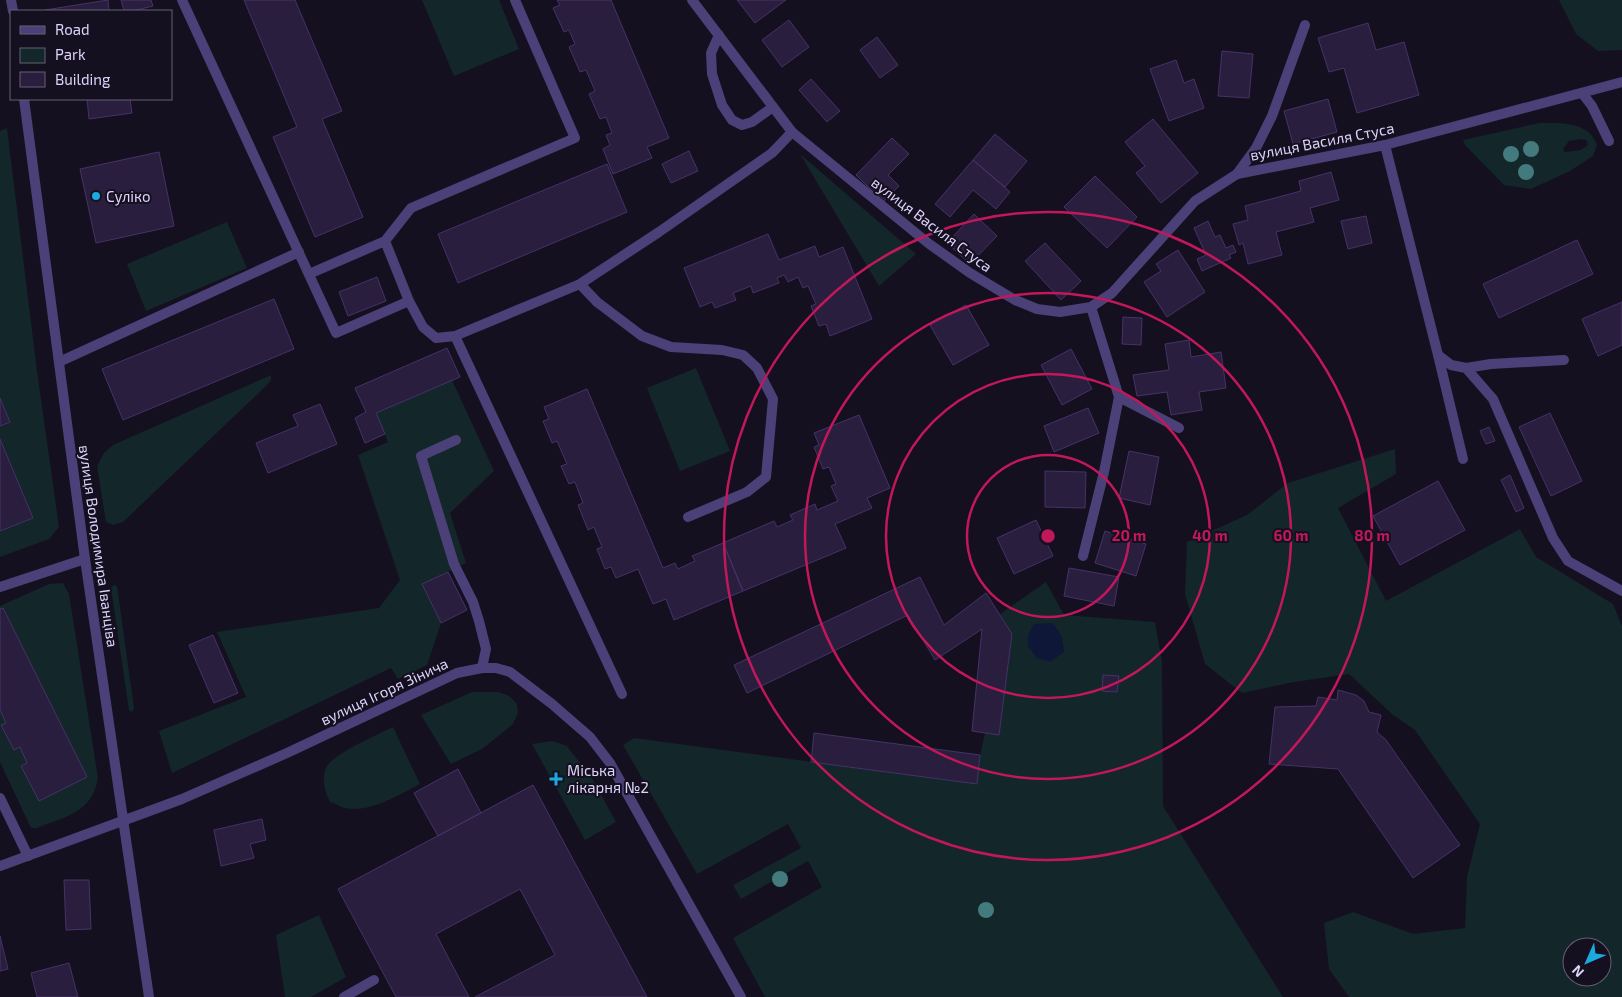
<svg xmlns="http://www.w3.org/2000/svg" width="1622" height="997" font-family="'Exo 2',sans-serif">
	<rect width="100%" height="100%" fill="#151020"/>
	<path fill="#132629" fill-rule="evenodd" d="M422 0H499L519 49 454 76Z
		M1559 0H1622V50L1598 51 1576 34Z
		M1539 123C1560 123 1589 121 1597 145L1593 156 1570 171 1531 189 1504 185 1465 145 1463 140ZM1580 139 1586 140 1588 145 1581 150 1565 152 1563 149 1569 141Z
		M7 128 37 371 59 527 49 539 0 557V531L33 518 0 439V426L10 422 0 398V131Z
		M800 154 916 254 879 286Z
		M227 222 247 268 146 311 127 264Z
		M696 368 730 451 680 471 647 388Z
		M271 375V380L266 386 123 522 113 525 106 522 97 466 104 453 113 445Z
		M452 380 494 471 450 513 466 563 422 584 441 623 427 665 398 679 391 668 172 773 159 731 246 697 217 632 379 608 400 580 358 455 388 442 376 413Z
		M1395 449 1396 474 1338 508 1386 601 1520 529 1536 557 1613 604 1622 626V997H1349L1329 969 1324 923 1353 912 1413 934 1465 928 1467 877 1480 824 1415 730 1393 715 1349 674 1294 682 1242 693 1205 664 1185 594 1187 542 1247 515 1288 483ZM1572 947H1602V977H1572Z
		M1046 582 1064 615 1155 622 1162 662 1163 806 1283 997H765L733 938 822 887 808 861 741 899 733 885 801 848 788 824 697 874 623 745 634 738 977 784 980 755 985 733 999 735 1012 634 1000 614Z
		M63 583 69 594 98 778C92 813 66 816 37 828H31L0 762V606L49 584Z
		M114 585 117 586 134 708 132 712 129 710 111 588Z
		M472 692H499L509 696 517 704 518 713 513 724 482 749 451 764 421 715Z
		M393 727 420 784C398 795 371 813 345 808 340 807 335 803 330 802 325 791 321 780 326 768 332 754 379 734 393 727Z
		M552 741 567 746 593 780 616 822 585 840 532 744Z
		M319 915 346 977 311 997H285L276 935Z"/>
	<path fill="#0f1739" d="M1053 623 1062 637 1064 652 1050 662 1037 658 1028 646V635L1034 624Z"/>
	<path fill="#2a1e3e" stroke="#463268" d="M108 0 109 11H45V10Z
		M121 0H151L153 6 133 11H124Z
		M244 0H295L342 111 322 119 363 217 315 237 273 137 297 127Z
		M557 0H611L669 138 647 147 652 158 613 174 603 149 610 145 606 135 612 133 606 117 600 119 589 94 595 91 586 70 580 72 569 47 575 44 569 30 564 32 553 8 560 5Z
		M737 0H786L755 23Z
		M789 20 809 47 782 67 762 40Z
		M1368 23 1376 50 1404 42 1419 95 1357 113 1344 68 1329 72 1318 38Z
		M877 37 898 65 880 78 860 50Z
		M1222 51 1253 54 1249 98 1218 96Z
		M1176 60 1184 83 1194 79 1204 108 1169 121 1150 69Z
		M811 79 840 111 827 122 799 90Z
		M87 99H130L132 113 89 119Z
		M1328 99 1337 132 1293 144 1284 111Z
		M1153 119 1198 173 1161 203 1136 173 1145 166 1125 142Z
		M995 134 1027 161 1005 187 973 160Z
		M892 138 909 154 888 175 899 186 883 202 856 175Z
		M689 151 698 171 671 183 662 164Z
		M159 152 174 226 96 243 80 169Z
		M973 160 1010 192 996 209 973 190 950 217 935 204Z
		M607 164 627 212 458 283 438 234Z
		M1331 172 1339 200 1310 208 1314 222 1276 232 1282 255 1248 264 1243 243 1239 245 1233 224 1248 220 1245 206 1301 191 1299 181Z
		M1095 176 1137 217 1107 248 1064 207Z
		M974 214 997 236 970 264 947 243Z
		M1366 216 1372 243 1348 249 1341 221Z
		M1208 221 1215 237 1220 235 1226 248 1233 245 1236 252 1229 255 1231 258 1202 271 1197 259 1206 255 1194 228Z
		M768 234 779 260 815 246 819 257 843 247 872 319 830 336 826 324 819 326 811 306 816 304 808 286 803 288 798 277 788 282 784 275 777 278 779 283 753 293 751 286 733 293 736 300 715 308 712 302 700 307 684 268Z
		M1577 240 1593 274 1499 318 1483 284Z
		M1045 243 1081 281 1061 300 1025 261Z
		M1178 250 1205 292 1167 317 1144 282 1161 271 1156 264Z
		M377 277 386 301 348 316 339 292Z
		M274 299 294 349 123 420 102 369Z
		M1622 302V345L1598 356 1582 319Z
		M966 305 989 345 953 365 930 325Z
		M1123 317 1142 318 1141 345 1122 344Z
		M1189 340 1191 357 1221 352 1226 388 1199 392 1202 410 1171 415 1167 392 1137 396 1133 375 1169 370 1165 344Z
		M447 348 460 377 376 413 385 434 365 443 355 418 366 412 355 388Z
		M1071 349 1092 389 1062 405 1041 365Z
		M587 389 663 568 675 563 678 569 695 561 692 556 723 543 743 591 674 620 666 599 653 604 638 569 616 578 611 567 605 569 597 549 602 547 594 527 588 530 578 505 583 503 575 482 569 484 561 466 567 464 557 441 552 443 543 421 549 419 544 407Z
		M0 398 10 422 0 426Z
		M320 404 337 444 268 473 256 443 298 426 293 415Z
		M1088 408 1099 433 1054 452 1044 426Z
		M1550 413 1582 481 1551 496 1519 427Z
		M859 415 890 488 867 498 872 508 835 524 846 548 743 591 723 543 774 521 777 527 793 520 790 515 815 504 817 510 838 501 831 486 836 484 829 467 823 469 814 447 819 445 814 433Z
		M1489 427 1495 441 1486 444 1480 431Z
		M0 439 33 518 0 531Z
		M1129 451 1159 457 1150 505 1119 498Z
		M1045 471 1086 472 1085 508 1045 507Z
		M1510 475 1524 508 1516 512 1501 480Z
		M1438 481 1465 530 1400 565 1373 516Z
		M1036 520 1053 556 1014 574 997 538Z
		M1105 531 1146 544 1136 576 1095 563Z
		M1069 568 1119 577 1114 606 1064 596Z
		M448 572 467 610 441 623 422 584Z
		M920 577 944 625 986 593 1012 634 999 735 972 731 982 629 935 660 908 615 747 693 734 665Z
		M3 608 87 777 39 801 21 766 27 763 20 747 14 750 1 725 6 723 0 710V609Z
		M213 635 238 693 214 703 189 645Z
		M1103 675 1119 676 1117 692 1102 691Z
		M1338 690 1356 695 1364 701 1369 712 1381 715 1377 732 1386 740 1460 845 1413 878 1338 769 1269 764 1275 707 1316 706 1318 697 1337 700Z
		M814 733 980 755 977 784 811 762Z
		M458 769 481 813 438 836 414 793Z
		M533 785 647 997H475L555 955 520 889 436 934 469 997H396L338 889Z
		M262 819 266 840 250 844 254 858 221 866 214 830Z
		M64 880H89L91 929 66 930Z
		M0 936 8 969 0 971Z
		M69 963 78 997H37L31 973Z"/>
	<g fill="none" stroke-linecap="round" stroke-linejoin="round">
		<path stroke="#4c4079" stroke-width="10" d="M182 0 336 333 409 301
			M719 35 711 53 712 74 722 105 732 120 742 125 752 122 773 107
			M1582 93 1592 106 1609 141
			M1385 145 1438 355 1451 365 1466 368 1493 399 1553 538 1568 561 1622 591
			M1237 174 1256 148 1272 116 1305 25
			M385 241 409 301 423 327 436 338 455 336 580 284 659 232 772 153 792 132
			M309 274 385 241 411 208 575 138 515 0
			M580 284 597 302 642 336 671 347 722 350 743 355 757 368 773 399 766 477 747 492 688 517
			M455 336 622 694
			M1438 355 1463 459
			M59 362 299 252
			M1466 368 1491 364 1564 360
			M1119 397 1179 428
			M456 440 421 456 454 564 473 602 479 621 486 649 482 668
			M1083 556 1104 472 1119 397 1091 307
			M0 587 85 559
			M0 798 28 856
			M344 997 374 980"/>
		<path stroke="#4c4079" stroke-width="10" d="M11 0 13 11
			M692 0 792 132 928 243 970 273 1015 300 1037 309 1060 312 1091 307 1112 293 1195 201 1237 174 1385 145 1622 82
			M24 99 85 559 149 997
			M0 866 182 799 287 753 457 673 482 668H496L510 672 552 704 590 737 610 763 741 997"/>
	</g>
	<g fill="#437a7d">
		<circle cx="1531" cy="149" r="8"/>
		<circle cx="1511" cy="154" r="8"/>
		<circle cx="1526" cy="172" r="8"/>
		<circle cx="780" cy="879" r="8"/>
		<circle cx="986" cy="910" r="8"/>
	</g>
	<g fill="none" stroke="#c2185b" stroke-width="2.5">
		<circle cx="1048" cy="536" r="81"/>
		<circle cx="1048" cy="536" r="162"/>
		<circle cx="1048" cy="536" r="243"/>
		<circle cx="1048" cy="536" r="324"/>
	</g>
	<g fill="#1aaadf" stroke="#151020" stroke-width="2">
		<circle cx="96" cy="196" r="5"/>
		<path d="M553.5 771.5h5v5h5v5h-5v5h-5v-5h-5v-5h5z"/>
	</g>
	<g text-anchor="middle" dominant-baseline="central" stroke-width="4" stroke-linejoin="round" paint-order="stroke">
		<g font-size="15" fill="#ded3fa" stroke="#151020">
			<text transform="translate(1322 141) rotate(-11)">вулиця Василя Стуса</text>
			<text transform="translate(932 224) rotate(37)">вулиця Василя Стуса</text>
			<text transform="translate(99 546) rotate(82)">вулиця Володимира Іванціва</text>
			<text transform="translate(384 691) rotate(-25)">вулиця Ігоря Зінича</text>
		</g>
		<g font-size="15" fill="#ded3fa" stroke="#151020" text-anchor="start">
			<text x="106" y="196">Суліко</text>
			<text x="567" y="770">Міська<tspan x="567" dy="17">лікарня №2</tspan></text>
		</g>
	</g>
	<circle cx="1048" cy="536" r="8" fill="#c2185b" stroke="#151020" stroke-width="2.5"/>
	<g font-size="15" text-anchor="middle" font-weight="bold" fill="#c2185b" stroke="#151020" stroke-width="4" stroke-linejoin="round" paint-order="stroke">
		<text x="1129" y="541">20 m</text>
		<text x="1210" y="541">40 m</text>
		<text x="1291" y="541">60 m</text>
		<text x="1372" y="541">80 m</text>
	</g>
	<rect x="10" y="10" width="162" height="90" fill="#151020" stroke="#655e77"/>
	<rect x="20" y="26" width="25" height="8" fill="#4c4079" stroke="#655e77"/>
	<text x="55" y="35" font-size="15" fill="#ded3fa">Road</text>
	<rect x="20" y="48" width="25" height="15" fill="#132629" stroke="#655e77"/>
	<text x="55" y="60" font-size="15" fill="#ded3fa">Park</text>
	<rect x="20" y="72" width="25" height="15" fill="#2a1e3e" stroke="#655e77"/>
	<text x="55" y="85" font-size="15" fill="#ded3fa">Building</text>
	<g transform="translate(1587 962) rotate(225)"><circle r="24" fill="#151020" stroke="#655e77"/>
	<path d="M0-4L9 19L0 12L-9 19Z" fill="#1aaadf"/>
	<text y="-8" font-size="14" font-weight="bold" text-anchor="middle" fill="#ded3fa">N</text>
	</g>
</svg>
